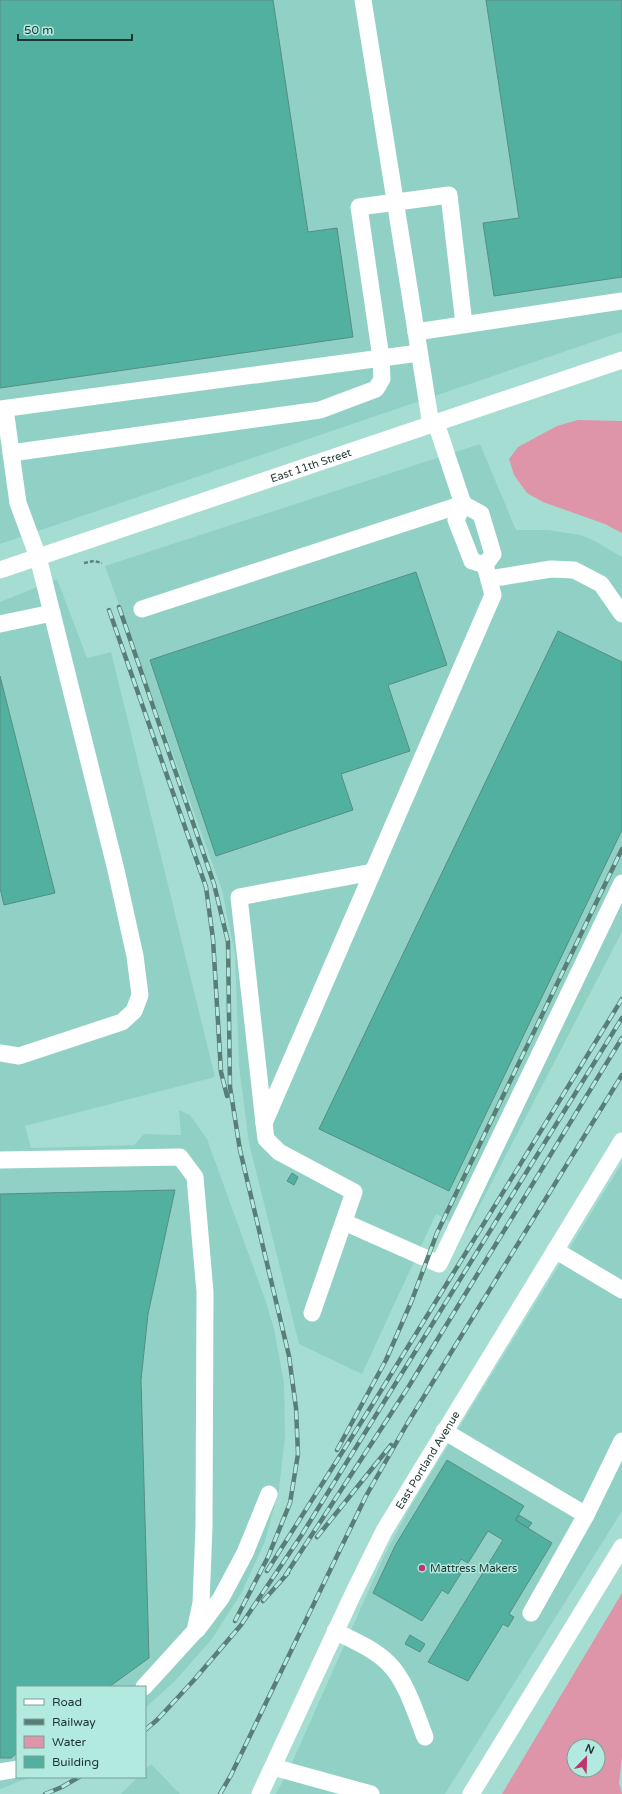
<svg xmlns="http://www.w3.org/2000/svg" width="622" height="1794" font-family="'Varela Round',sans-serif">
	<rect width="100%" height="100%" fill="#a5ddd2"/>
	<path fill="#91d1c5" d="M0 0H622V332L0 544Z
		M480 444 516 530H548L580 535 595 541 622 557V932L467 1230 436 1214 362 1374 299 1344 249 1143 239 1066 235 954 222 890 105 566Z
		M57 579 87 658 111 652 215 1077 25 1126 31 1148 134 1145 144 1134 181 1135 179 1110 190 1115 207 1139 266 1302 274 1329 284 1383 285 1437 279 1489 265 1541 242 1592 212 1639 174 1682 145 1708V1687H17V1777H31L0 1789V602Z
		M622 1163V1511L445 1794H276L291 1765 384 1556 412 1504Z
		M151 1764 180 1794H121L138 1777H145V1770Z"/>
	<path fill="#de95a9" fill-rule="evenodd" d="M578 420 622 421V533L605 524 543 502 527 493 514 475 509 459 518 447 557 426Z
		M622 1593V1757L619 1783 622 1794H502ZM574 1746H598V1770H574Z"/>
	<path fill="#52b0a0" stroke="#578d83" d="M0 0H273L308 232 337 228 353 337 0 388Z
		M486 0H622V277L494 296 483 223 519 218Z
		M416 572 447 665 388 685 410 751 341 774 353 810 216 856 150 660Z
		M558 631 622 662V830L449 1191 319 1129Z
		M0 676 55 893 4 905 0 888Z
		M292 1173 298 1177 294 1185 287 1181Z
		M175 1190 148 1314 141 1380 149 1658 109 1687H17V1753L11 1758H0V1194Z
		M447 1460 524 1506 515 1520 552 1543 509 1614 514 1617 508 1627 503 1624 468 1681 428 1662 503 1540 488 1531 468 1563 461 1559 457 1566 463 1570 448 1594 442 1590 422 1621 373 1593 395 1546Z
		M519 1515 532 1523 528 1528 516 1520Z
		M410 1635 425 1644 420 1652 405 1644Z"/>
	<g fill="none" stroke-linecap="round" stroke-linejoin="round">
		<path stroke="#5e847d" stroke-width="2.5" stroke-dasharray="4 2" stroke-linecap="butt" d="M84 563 94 561 102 563"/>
		<g stroke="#fff" stroke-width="17">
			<path d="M363 0 431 425"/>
			<path d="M416 332 622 301"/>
			<path d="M0 409 419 353"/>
			<path d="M11 453 320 410 376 389 382 379 381 358 359 207 449 195 464 324"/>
			<path d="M463 504 481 514 493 554 485 565 472 561 456 520Z"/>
			<path id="s1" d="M0 570 622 360"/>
			<path d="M489 579 551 569 574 570 601 584 622 614"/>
			<path d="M142 609 463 504 436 423"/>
			<path d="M0 624 52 613"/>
			<path d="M0 1053 19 1056 122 1022 134 1011 140 995 135 956 116 870 38 557 18 503 5 409"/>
			<path d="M264 1123 239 897 373 872"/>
			<path d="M0 1160 180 1157 195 1177 205 1292 204 1527 201 1603 195 1631 144 1687"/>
			<path d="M344 1222 439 1264 622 883"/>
			<path d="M555 1250 622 1290"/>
			<path d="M312 1313 354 1192 279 1152 266 1139 264 1123 493 595 485 565"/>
			<path d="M444 1431 586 1515"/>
			<path d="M531 1613 586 1515 622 1441"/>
			<path d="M197 1630 221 1598 245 1553 269 1494"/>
			<path d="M335 1631C353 1640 374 1649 388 1663 406 1680 416 1714 425 1737"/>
			<path d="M273 1767 371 1794"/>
			<path d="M0 1772 17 1769"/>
			<path id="s2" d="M260 1794 353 1594 384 1531 622 1141"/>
			<path d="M471 1794 622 1547"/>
		</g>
		<g stroke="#597e77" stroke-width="4.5">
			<path id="rail" d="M119 607 214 884 228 942 230 1087 240 1150 289 1356 296 1408 298 1454 290 1503 268 1557 235 1621
				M109 610 206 887 213 939 221 1072 227 1096
				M337 1450 386 1360 412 1300 437 1233 622 849
				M317 1537 391 1445
				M267 1571 374 1402 622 999
				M285 1576 409 1386 622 1038
				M263 1601 288 1573
				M145 1730 157 1720 194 1680 241 1625 301 1536 622 1018
				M45 1794 62 1787 79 1777
				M220 1794 231 1775 366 1496 407 1424 622 1075"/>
		</g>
		<use href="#rail" stroke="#b2eadf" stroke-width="3" stroke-dasharray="9" stroke-linecap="butt"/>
	</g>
	<circle fill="#c0356b" stroke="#b2eadf" stroke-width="1.5" cx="422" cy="1568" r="4"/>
	<g text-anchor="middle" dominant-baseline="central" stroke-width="3" stroke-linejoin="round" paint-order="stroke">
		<g font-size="11" fill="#1f3531" stroke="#b2eadf">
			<text stroke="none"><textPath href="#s1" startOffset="328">East 11th Street</textPath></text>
			<text stroke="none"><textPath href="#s2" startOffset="374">East Portland Avenue</textPath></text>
		</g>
		<g font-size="11" fill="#1f3531" stroke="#b2eadf" text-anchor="start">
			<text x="430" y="1568">Mattress Makers</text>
		</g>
	</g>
	<rect x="16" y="1686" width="130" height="92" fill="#b2eadf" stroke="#77a299"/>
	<rect x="24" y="1699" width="20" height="6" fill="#ffffff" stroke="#77a299"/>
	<text x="52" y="1706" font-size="12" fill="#1f3531">Road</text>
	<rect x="24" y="1719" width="20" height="6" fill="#597e77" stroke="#77a299"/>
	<text x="52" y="1726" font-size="12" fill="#1f3531">Railway</text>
	<rect x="24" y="1736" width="20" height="12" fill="#de95a9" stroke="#77a299"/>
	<text x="52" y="1746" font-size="12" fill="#1f3531">Water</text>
	<rect x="24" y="1756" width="20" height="12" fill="#52b0a0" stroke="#77a299"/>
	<text x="52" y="1766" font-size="12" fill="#1f3531">Building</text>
	<g transform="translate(586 1758) rotate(23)"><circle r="19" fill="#b2eadf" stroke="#77a299"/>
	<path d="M0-3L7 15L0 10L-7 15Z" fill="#c0356b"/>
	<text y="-6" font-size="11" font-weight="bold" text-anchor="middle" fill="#1f3531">N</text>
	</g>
	<path d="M18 34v6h114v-6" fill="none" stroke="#1f3531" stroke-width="2"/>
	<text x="24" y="34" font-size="12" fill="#1f3531" stroke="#b2eadf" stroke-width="3" paint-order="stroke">50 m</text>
</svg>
